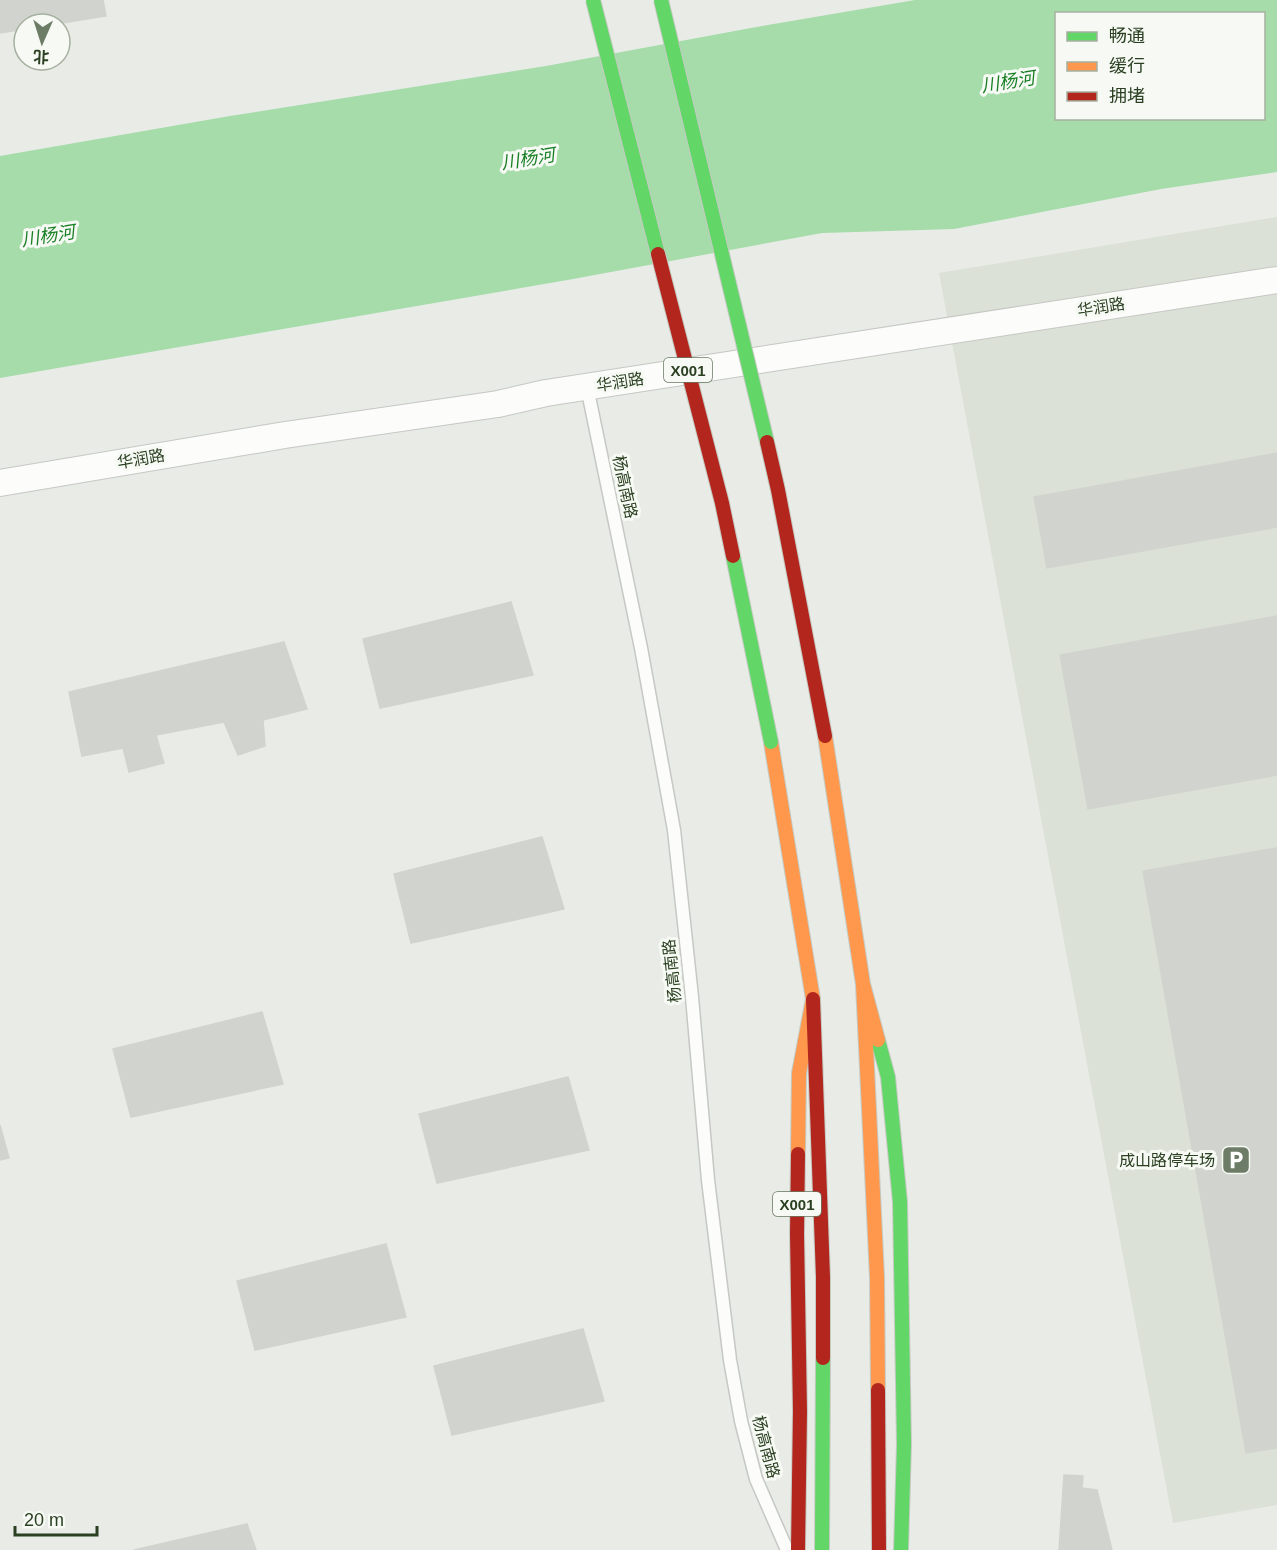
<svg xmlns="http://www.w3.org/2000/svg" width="1277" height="1550" font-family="Helvetica,'Noto Sans SC',sans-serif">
	<rect width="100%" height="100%" fill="#e8ebe6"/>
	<path fill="#dbe1d6" d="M1277 217V1505L1173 1523 939 273Z"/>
	<path fill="#a5dcaa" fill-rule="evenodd" d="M915 0H1277V172L1161 189 954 229 822 233 573 279 0 378V156L230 116 546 66 751 28ZM1056 14H1264V118H1056Z"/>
	<path fill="#d1d4ce" stroke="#d1d4ce" stroke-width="1.5" d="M0 0H103L106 16 56 24H24V29L0 33Z
		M1277 453V527L1047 568 1034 497Z
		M511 602 533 675 380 708 363 639Z
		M1277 616V775L1088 809 1060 655Z
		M284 642 307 709 263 720 265 746 238 755 224 722 156 735 164 763 129 772 123 748 82 756 69 692Z
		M542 837 564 909 411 943 394 874Z
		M1277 848V1448L1246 1453 1143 871Z
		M262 1012 283 1084 131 1117 113 1049Z
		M568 1077 589 1150 437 1183 419 1114Z
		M0 1125 9 1158 0 1160Z
		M386 1244 406 1317 255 1350 237 1281Z
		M583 1329 604 1401 452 1435 434 1366Z
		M1064 1475 1083 1476 1082 1488 1097 1490 1112 1550H1059Z
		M247 1524 256 1550H134Z"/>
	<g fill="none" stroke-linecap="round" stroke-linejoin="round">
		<g stroke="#c5c8c3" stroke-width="15">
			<path id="lane" d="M587 387 641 648 674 830 692 997 708 1180 730 1360 741 1421 756 1479 787 1550"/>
		</g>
		<g stroke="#c5c8c3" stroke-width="28">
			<path id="street" d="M0 483 285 435 498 404 546 393 1277 280"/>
		</g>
		<g stroke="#c5cac2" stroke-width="16">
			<path id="fast" d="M878 1040 888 1077 900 1202 904 1444 901 1550
				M822 1550 823 1358"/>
		</g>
		<g stroke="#c5cac2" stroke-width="16">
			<path id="slow" d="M825 736 863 984 878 1040
				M771 742 813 999 799 1073 798 1154
				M863 984 877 1277 878 1390"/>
		</g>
		<g stroke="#c5cac2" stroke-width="16">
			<path id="jam" d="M813 999 823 1277V1358
				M798 1154 797 1234 800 1411 798 1550
				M878 1390 879 1550"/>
		</g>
		<use href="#lane" stroke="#fcfcfb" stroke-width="12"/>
		<use href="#street" stroke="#fcfcfb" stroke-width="26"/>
		<use href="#fast" stroke="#63d668" stroke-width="14"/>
		<use href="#slow" stroke="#ff974d" stroke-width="14"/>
		<use href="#jam" stroke="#b3261e" stroke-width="14"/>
		<g stroke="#c5cac2" stroke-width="16" stroke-linecap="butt">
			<path id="fast-bridge" d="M593 0 658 254
				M661 0 767 442
				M733 556 771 742"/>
		</g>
		<g stroke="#c5cac2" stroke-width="16" stroke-linecap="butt">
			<path id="jam-bridge" d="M658 254 722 503 733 556
				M767 442 778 490 825 736"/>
		</g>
		<use href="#fast-bridge" stroke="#63d668" stroke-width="14"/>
		<use href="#jam-bridge" stroke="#b3261e" stroke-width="14"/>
	</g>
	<defs>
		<g id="parking-square" transform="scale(1.5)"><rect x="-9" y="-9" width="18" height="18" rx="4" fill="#6d7c67" stroke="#f7faf4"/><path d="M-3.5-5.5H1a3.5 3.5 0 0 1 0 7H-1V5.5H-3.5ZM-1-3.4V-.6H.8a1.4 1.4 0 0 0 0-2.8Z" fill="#fff"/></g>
	</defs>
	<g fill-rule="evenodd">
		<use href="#parking-square" x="1236" y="1160"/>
	</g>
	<g text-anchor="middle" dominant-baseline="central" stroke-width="6" stroke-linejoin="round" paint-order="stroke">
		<g fill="#f7faf4" stroke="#687861" stroke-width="1.5">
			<rect x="664" y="358" width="48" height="24" rx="4.5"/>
			<rect x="773" y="1192" width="48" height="24" rx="4.5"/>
		</g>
		<g font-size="15" font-weight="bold" fill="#2b4022">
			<text x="688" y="370">X001</text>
			<text x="797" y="1204">X001</text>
		</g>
		<g font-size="16" fill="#2b4022" stroke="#f7faf4">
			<text transform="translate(1101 307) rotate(-9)">华润路</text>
			<text transform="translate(620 382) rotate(-9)">华润路</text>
			<text transform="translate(141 459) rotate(-10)">华润路</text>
			<text transform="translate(625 487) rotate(78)">杨高南路</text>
			<text transform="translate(672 971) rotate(-96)">杨高南路</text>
			<text transform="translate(766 1447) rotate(75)">杨高南路</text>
		</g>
		<g font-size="16" fill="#2b4022" stroke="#f7faf4" text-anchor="end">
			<text x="1215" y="1160">成山路停车场</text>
		</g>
		<g font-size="18" font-style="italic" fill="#187f25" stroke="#f7faf4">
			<text transform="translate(1008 82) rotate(-9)">川杨河</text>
			<text transform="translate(528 159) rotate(-9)">川杨河</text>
			<text transform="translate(48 236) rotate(-9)">川杨河</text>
		</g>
	</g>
	<rect x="1055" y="12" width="210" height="108" fill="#f7faf4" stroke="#a5b0a0" stroke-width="1.5"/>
	<rect x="1067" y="32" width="30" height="9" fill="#63d668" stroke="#a5b0a0" stroke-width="1.5"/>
	<text x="1109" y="42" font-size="18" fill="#2b4022">畅通</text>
	<rect x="1067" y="62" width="30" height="9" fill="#ff974d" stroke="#a5b0a0" stroke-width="1.5"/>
	<text x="1109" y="72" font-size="18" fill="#2b4022">缓行</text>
	<rect x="1067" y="92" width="30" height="9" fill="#b3261e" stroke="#a5b0a0" stroke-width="1.5"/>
	<text x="1109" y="102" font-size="18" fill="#2b4022">拥堵</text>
	<g transform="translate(42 42) rotate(183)"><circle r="28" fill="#f7faf4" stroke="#a5b0a0" stroke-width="1.5"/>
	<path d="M0-4.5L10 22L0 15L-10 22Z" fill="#6d7c67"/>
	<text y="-9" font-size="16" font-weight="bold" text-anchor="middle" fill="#2b4022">北</text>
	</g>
	<path d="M15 1526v9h82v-9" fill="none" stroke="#2b4022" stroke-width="3"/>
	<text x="24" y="1526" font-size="18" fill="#2b4022" stroke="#f7faf4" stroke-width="4.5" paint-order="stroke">20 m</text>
</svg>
